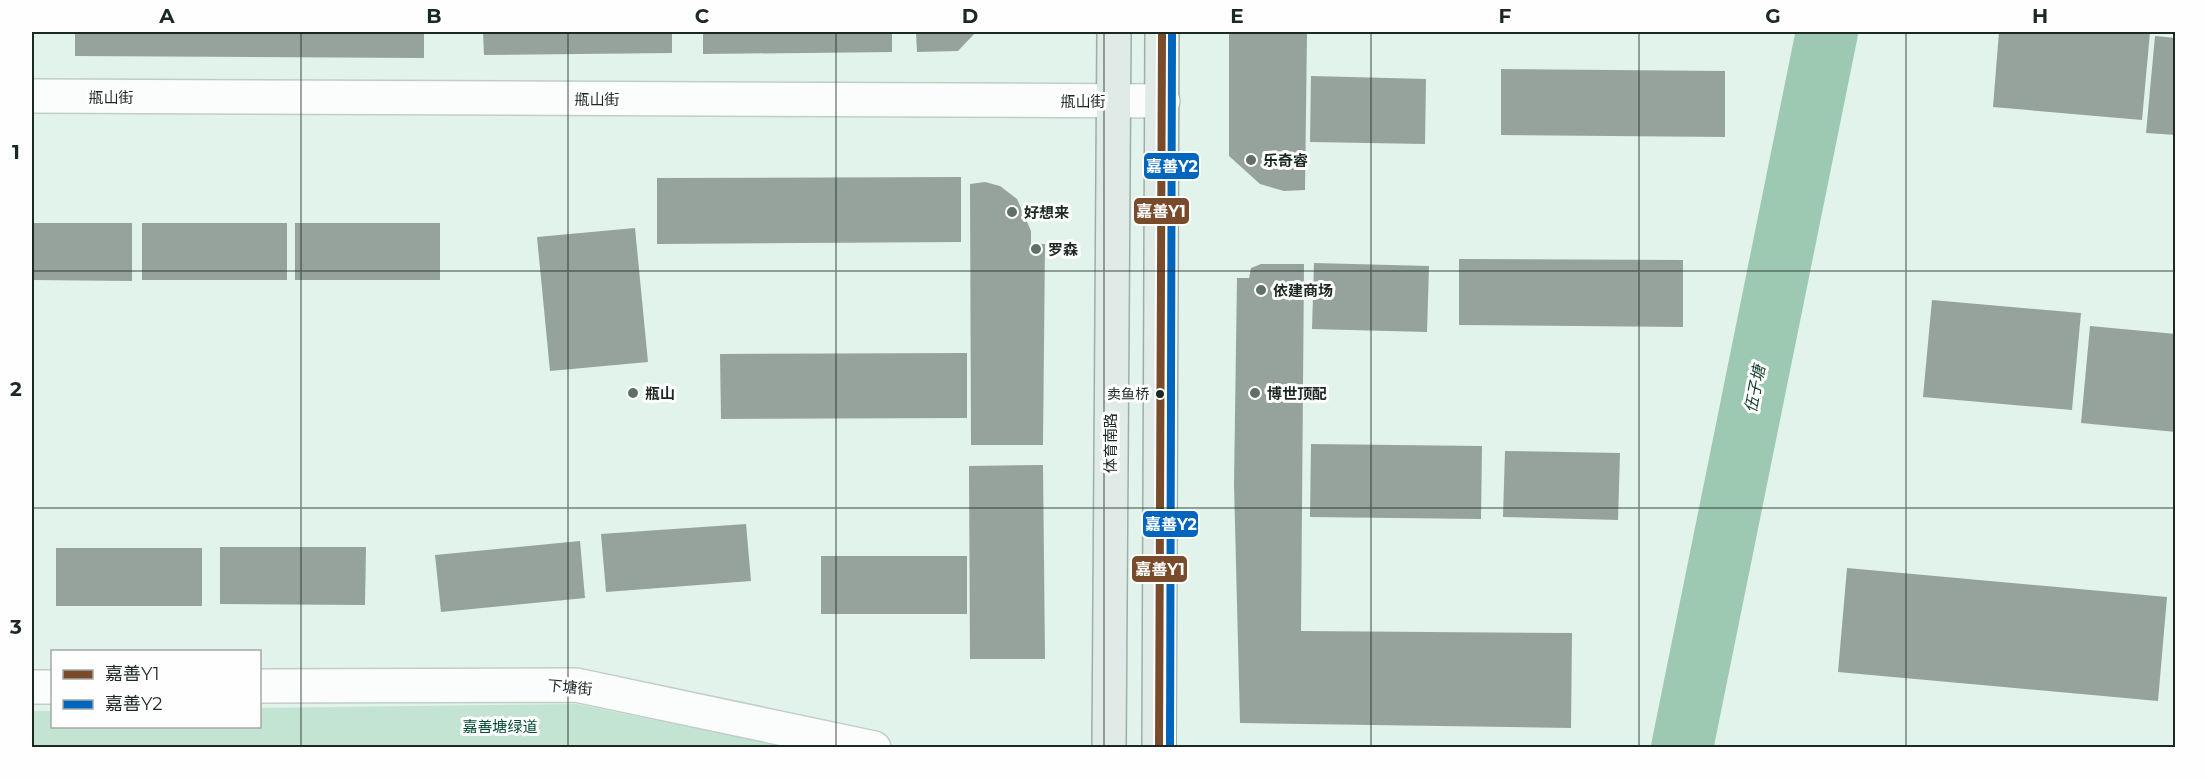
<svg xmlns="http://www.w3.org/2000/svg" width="2207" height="779" font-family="Montserrat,'Noto Sans SC',sans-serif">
	<rect width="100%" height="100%" fill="#e1f3ea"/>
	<path fill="#c4e4d3" d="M577 704 785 747H32V711H52V726H260V708Z"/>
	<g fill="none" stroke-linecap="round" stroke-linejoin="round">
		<path stroke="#9dc8b2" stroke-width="62" d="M1682 748 1827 32"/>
	</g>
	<path fill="#95a39c" d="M75 32H424V58L75 56Z
		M483 32H672V53L484 55Z
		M703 32H892V52L703 54Z
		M916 32H976L958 51 917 52Z
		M1229 32H1307L1305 190 1284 191 1260 184 1229 156Z
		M1999 32H2150L2142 120 1993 107Z
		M2155 36 2176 38V135L2146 133Z
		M1501 69 1725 71V137L1501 135Z
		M1311 76 1426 79 1425 144 1310 142Z
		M961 177V242L657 244V178Z
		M985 182 1000 186 1017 199 1031 231V244H1045L1043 445H971L970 184Z
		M32 223H132V281L32 280Z
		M142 223H287V280H142Z
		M295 223H440V280H295Z
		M635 228 648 362 550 371 537 237Z
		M1459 259 1683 260V327L1459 325Z
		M1314 263 1429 266 1427 332 1312 329Z
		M1261 264H1304L1301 631 1572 633 1571 728 1240 723 1234 484 1237 278H1249L1251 268Z
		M1932 300 2081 313 2072 410 1923 397Z
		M2090 326 2176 334V432L2081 423Z
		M967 353V418L721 419 720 354Z
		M1311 444 1482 446 1481 519 1310 517Z
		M1505 451 1620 453 1618 520 1503 517Z
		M1043 465 1045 659H970L969 466Z
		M746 524 751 581 606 592 601 534Z
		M580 541 585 598 441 612 435 555Z
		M220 547H366L365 605 220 604Z
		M56 548H202V606H56Z
		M821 556H967V614H821Z
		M1847 568 2167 597 2158 701 1838 672Z"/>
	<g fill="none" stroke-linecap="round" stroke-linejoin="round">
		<g stroke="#c1cec7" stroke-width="36">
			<path id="minor" d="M32 96 1163 101
				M260 686 576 685 874 748
				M32 687H52"/>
		</g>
		<g stroke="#9ab0a5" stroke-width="36">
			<path id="major" d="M1109 748 1114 32
				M1159 748 1162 32"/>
		</g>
		<use href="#minor" stroke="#fafdfc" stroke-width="33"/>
		<use href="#major" stroke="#e0ebe7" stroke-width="33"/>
		<g stroke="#fefefe" stroke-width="12">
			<path id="bus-1" d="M1159 748 1162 32"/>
		</g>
		<g stroke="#fefefe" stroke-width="12">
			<path id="bus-2" d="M1170 748 1172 32"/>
		</g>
		<use href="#bus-1" stroke="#7a4b2a" stroke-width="8"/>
		<use href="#bus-2" stroke="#0065bd" stroke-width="8"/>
	</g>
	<path fill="none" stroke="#1c2822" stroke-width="1.5" stroke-opacity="0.55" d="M301 32V748M568 32V748M836 32V748M1104 32V748M1371 32V748M1639 32V748M1906 32V748M32 271H2176M32 508H2176"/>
	<g fill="#616f68" stroke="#fefefe" stroke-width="2">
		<circle cx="1251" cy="160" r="6"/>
		<circle cx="1012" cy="212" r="6"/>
		<circle cx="1036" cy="249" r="6"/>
		<circle cx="1261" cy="290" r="6"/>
		<circle cx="633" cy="393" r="6"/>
		<circle cx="1255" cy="393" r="6"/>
	</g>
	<circle fill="#1c2822" stroke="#fefefe" stroke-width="2" cx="1160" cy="394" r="5"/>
	<g text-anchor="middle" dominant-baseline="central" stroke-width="6" stroke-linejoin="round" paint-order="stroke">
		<g font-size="14" fill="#1c2822" stroke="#fefefe" text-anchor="end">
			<text x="1149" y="394">卖鱼桥</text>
		</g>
		<g font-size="15" fill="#1c2822" stroke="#fefefe">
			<text x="111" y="97">甁山街</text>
			<text x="597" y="99">甁山街</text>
			<text x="1083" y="101">甁山街</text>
			<text transform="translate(1110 443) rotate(-90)">体育南路</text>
			<text transform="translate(570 687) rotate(5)">下塘街</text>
		</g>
		<g font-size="15" font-weight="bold" fill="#1c2822" stroke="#fefefe" text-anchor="start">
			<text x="1263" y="160">乐奇睿</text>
			<text x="1024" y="212">好想来</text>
			<text x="1048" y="249">罗森</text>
			<text x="1273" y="290">依建商场</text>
			<text x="645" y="393">瓶山</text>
			<text x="1267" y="393">博世顶配</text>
		</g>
		<g font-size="15" fill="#014b31" stroke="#fefefe">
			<text x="500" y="726">嘉善塘绿道</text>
		</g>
		<g font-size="16" font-style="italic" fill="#123f2c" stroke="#fefefe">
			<text transform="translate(1755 389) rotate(-79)">伍子塘</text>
		</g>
	</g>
	<g stroke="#fefefe" stroke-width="2">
		<rect x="1143" y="152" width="57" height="28" rx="6" fill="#0065bd"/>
		<rect x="1133" y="197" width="57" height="28" rx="6" fill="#7a4b2a"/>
		<rect x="1142" y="510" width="57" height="28" rx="6" fill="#0065bd"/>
		<rect x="1131" y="555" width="57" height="28" rx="6" fill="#7a4b2a"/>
	</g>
	<g font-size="16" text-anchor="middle" font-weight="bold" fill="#fff">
		<text x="1172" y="172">嘉善Y2</text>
		<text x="1161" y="217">嘉善Y1</text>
		<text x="1171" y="530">嘉善Y2</text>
		<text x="1160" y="575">嘉善Y1</text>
	</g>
	<rect width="2207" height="779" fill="none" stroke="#fefefe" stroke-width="66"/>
	<rect x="51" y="650" width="210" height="78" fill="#fefefe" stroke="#a4a8a6" stroke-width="1.5"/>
	<rect x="63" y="670" width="30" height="9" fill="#7a4b2a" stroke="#a4a8a6" stroke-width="1.5"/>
	<text x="105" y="680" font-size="18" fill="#1c2822">嘉善Y1</text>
	<rect x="63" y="700" width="30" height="9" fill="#0065bd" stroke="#a4a8a6" stroke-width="1.5"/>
	<text x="105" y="710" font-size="18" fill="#1c2822">嘉善Y2</text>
	<rect x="33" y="33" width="2141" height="713" fill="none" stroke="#1c2822" stroke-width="2"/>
	<g font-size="20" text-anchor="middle" font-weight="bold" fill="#1c2822">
		<text x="167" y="23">A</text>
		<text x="434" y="23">B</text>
		<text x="702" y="23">C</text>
		<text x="970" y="23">D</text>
		<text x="1237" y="23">E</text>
		<text x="1505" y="23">F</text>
		<text x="1773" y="23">G</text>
		<text x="2040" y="23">H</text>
		<text x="16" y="159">1</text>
		<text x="16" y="396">2</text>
		<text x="16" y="634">3</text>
	</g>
</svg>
